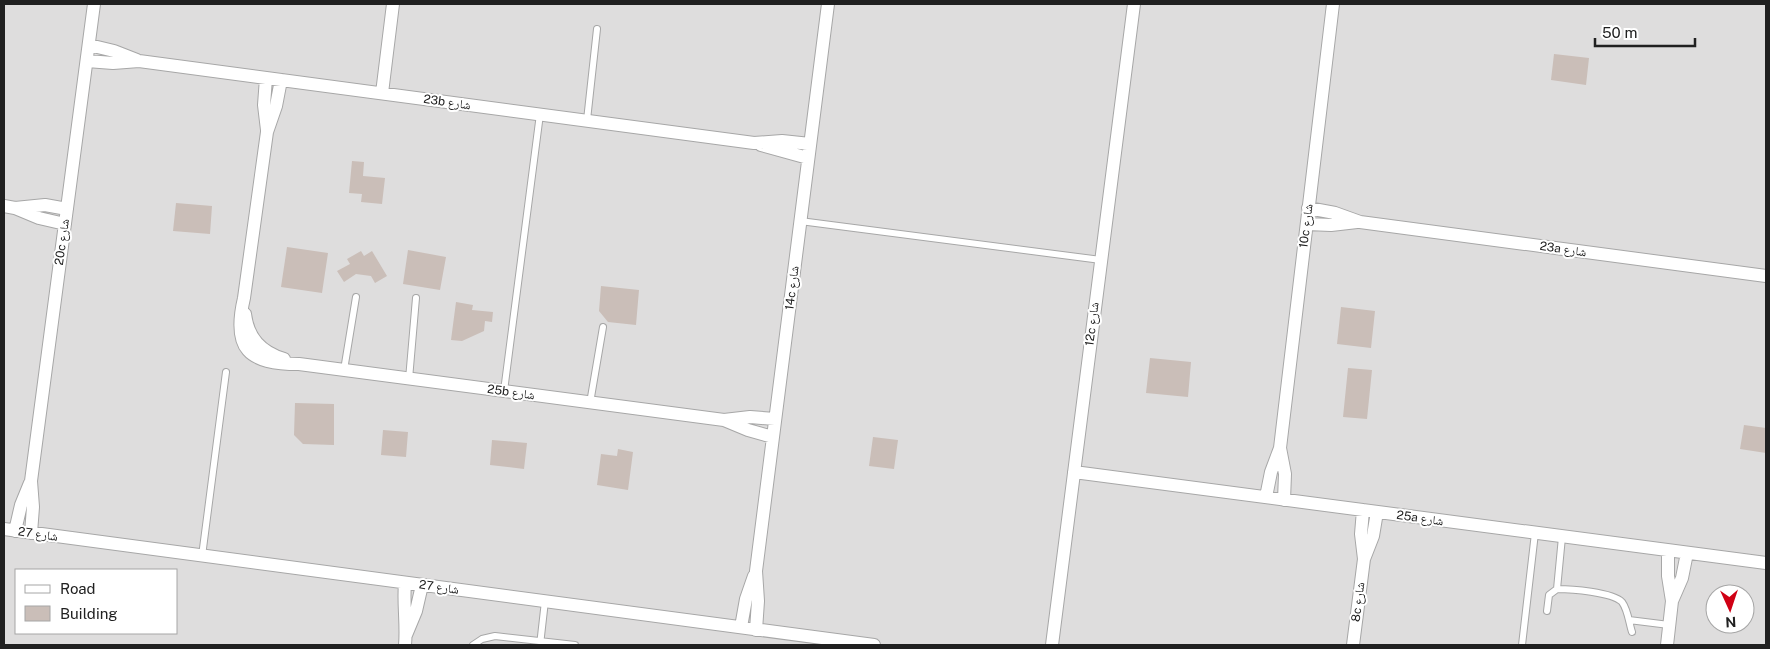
<svg xmlns="http://www.w3.org/2000/svg" width="1770" height="649" font-family="'Public Sans','Noto Naskh Arabic',sans-serif">
	<rect width="100%" height="100%" fill="#f2ede6"/>
	<path fill="#dedddd" fill-rule="evenodd" d="M4 4H1766V645H4ZM16 570H176V633H16ZM1715 594H1745V624H1715Z"/>
	<path fill="#cabeb8" d="M1554 54 1589 58 1586 85 1551 80Z
		M352 161 364 162 363 176 385 178 382 204 361 202 362 194 349 193Z
		M176 203 212 206 210 234 173 231Z
		M287 247 328 253 322 293 281 287Z
		M408 250 446 257 440 290 403 284Z
		M361 251 364 256 372 251 387 276 375 283 371 276 356 274 344 282 337 271 350 264 347 259Z
		M601 286 639 290 636 325 608 322 599 311Z
		M456 302 473 305 472 310 493 312 492 322 485 321 484 331 462 341 451 340Z
		M1341 307 1375 311 1371 348 1337 344Z
		M1150 358 1191 362 1188 397 1146 393Z
		M1348 368 1372 370 1367 419 1343 417Z
		M295 403 334 404V445L303 444 294 435Z
		M1744 425 1766 428V453L1740 449Z
		M383 430 408 432 406 457 381 455Z
		M873 437 898 440 894 469 869 466Z
		M492 440 527 443 524 469 490 465Z
		M618 449 633 452 628 490 597 485 601 454 617 456Z"/>
	<g fill="none" stroke-linecap="round" stroke-linejoin="round">
		<g stroke="#a7a7a7" stroke-width="8">
			<path id="lane" d="M587 120 597 29
				M800 221 1101 260
				M344 370 356 297
				M409 379 416 298
				M504 391 540 114
				M590 403 603 327
				M202 556 226 372
				M1557 589 1562 537
				M1547 611 1549 595 1557 589C1571 589 1612 592 1622 602 1628 610 1629 623 1632 632
				M1629 620 1669 625
				M473 645 482 639 495 636 575 645
				M540 645 545 601
				M1522 645 1535 533"/>
		</g>
		<g stroke="#a7a7a7" stroke-width="14">
			<path id="street" d="M89 45 114 51 137 60
				M87 61 113 63 139 61 754 143 782 141 810 144
				M266 78 264 105 267 130
				M281 80 276 106 267 132 244 298C232 349 248 364 299 364L724 420 748 430 773 437
				M382 93 393 4
				M761 145 808 158
				M4 206 15 208 45 205 67 209
				M15 208 39 218 65 224
				M1308 208 1335 213 1360 222 1766 276
				M1307 224 1331 225 1357 222
				M245 314C248 338 261 352 284 359
				M724 420 750 417 775 419
				M1280 448 1285 474 1284 500
				M1074 472 1766 563
				M1266 497 1271 472 1280 448 1333 4
				M4 529 874 645
				M15 531 21 505 30 483
				M31 533 33 507 31 481 94 4
				M1364 559 1373 536 1377 512
				M1672 601 1682 578 1687 553
				M741 627 746 599 754 576
				M756 630 758 601 756 571 828 4
				M406 635 416 611 422 585
				M405 645C407 625 403 603 405 583
				M1052 645 1134 4
				M1353 645 1364 559 1361 534 1363 510
				M1667 645 1672 601 1668 576V550"/>
		</g>
		<use href="#lane" stroke="#fff" stroke-width="6"/>
		<use href="#street" stroke="#fff" stroke-width="12"/>
	</g>
	<g text-anchor="middle" dominant-baseline="central" stroke-width="4" stroke-linejoin="round" paint-order="stroke">
		<g font-size="12" fill="#202020" stroke="#fff">
			<text transform="translate(447 102) rotate(8)">23b شارع</text>
			<text transform="translate(1306 226) rotate(-83)">10c شارع</text>
			<text transform="translate(62 242) rotate(-82)">20c شارع</text>
			<text transform="translate(1563 249) rotate(8)">23a شارع</text>
			<text transform="translate(792 288) rotate(-83)">14c شارع</text>
			<text transform="translate(1092 324) rotate(-83)">12c شارع</text>
			<text transform="translate(511 392) rotate(8)">25b شارع</text>
			<text transform="translate(1420 518) rotate(8)">25a شارع</text>
			<text transform="translate(38 534) rotate(8)">شارع 27</text>
			<text transform="translate(439 587) rotate(8)">شارع 27</text>
			<text transform="translate(1358 602) rotate(-83)">8c شارع</text>
		</g>
	</g>
	<rect width="1770" height="649" fill="none" stroke="#202020" stroke-width="10"/>
	<rect x="15" y="569" width="162" height="65" fill="#ffffff" stroke="#a6a6a6"/>
	<rect x="25" y="585" width="25" height="8" fill="#ffffff" stroke="#a6a6a6"/>
	<text x="60" y="594" font-size="15" fill="#202020">Road</text>
	<rect x="25" y="606" width="25" height="15" fill="#cabeb8" stroke="#a6a6a6"/>
	<text x="60" y="619" font-size="15" fill="#202020">Building</text>
	<g transform="translate(1730 609) rotate(177)"><circle r="24" fill="#ffffff" stroke="#a6a6a6"/>
	<path d="M0-4L9 19L0 12L-9 19Z" fill="#d00014"/>
	<text y="-8" font-size="14" font-weight="bold" text-anchor="middle" fill="#202020">N</text>
	</g>
	<path d="M1595 38v8h100v-8" fill="none" stroke="#202020" stroke-width="2.5"/>
	<text x="1602" y="38" font-size="15" fill="#202020" stroke="#ffffff" stroke-width="4" paint-order="stroke">50 m</text>
</svg>
